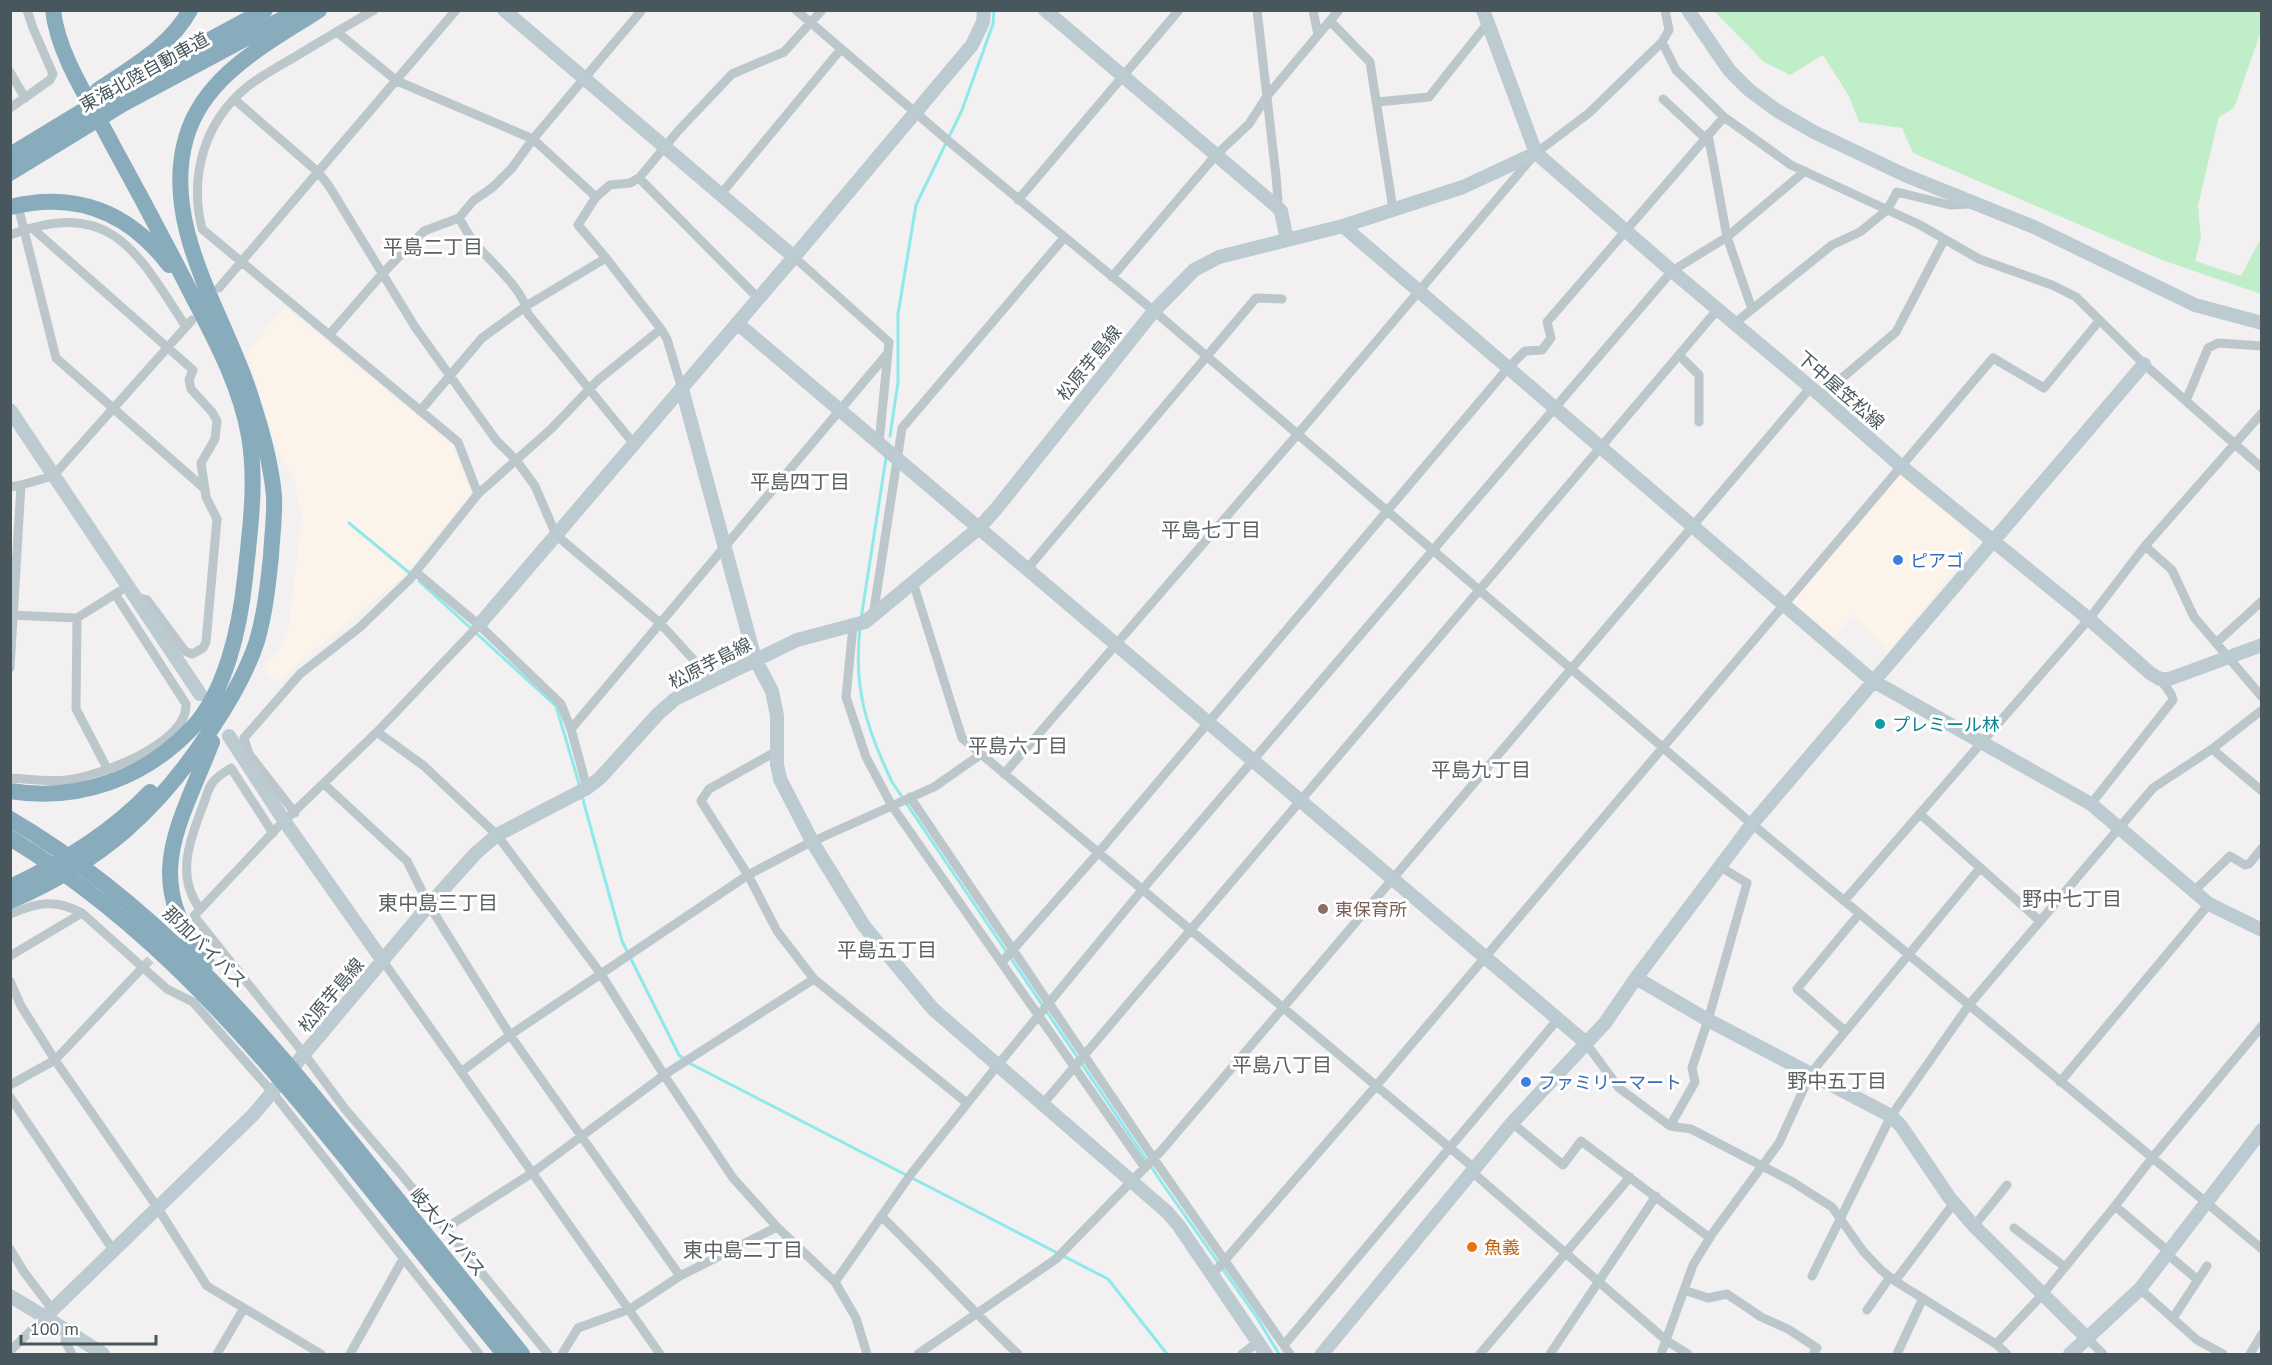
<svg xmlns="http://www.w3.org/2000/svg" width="2272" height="1365" font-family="'PT Sans','Noto Sans JP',sans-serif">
	<rect width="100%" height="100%" fill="#f2f0f0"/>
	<path fill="#fcf3ea" d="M285 307 452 444 471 494 400 579 294 667 279 683 263 669 278 651 289 628 302 515 294 479 277 450 247 352Z
		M1899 474H1903L1969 532 1971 549 1889 651 1853 615 1834 638 1792 603V599Z"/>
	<path fill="#bfeec9" d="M1714 11H2261V35L2260 34 2234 108 2219 117 2198 205 2201 238 2195 261 2241 276 2261 238V294L2162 260 1913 153 1902 128 1859 122 1849 96 1823 55 1790 75 1764 62Z"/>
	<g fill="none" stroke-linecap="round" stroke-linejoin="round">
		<path stroke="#8ee9ea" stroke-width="3" d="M890 436 898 382V314L916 205 962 110 993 24 994 10
			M349 523 412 575
			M419 581 556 706 580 787
			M861 619 886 458
			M860 628C853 689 867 729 892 782L1162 1183 1256 1316 1279 1354
			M582 796 622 941 679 1055 684 1059
			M689 1063 1108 1279 1167 1354"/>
		<path stroke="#c8cacb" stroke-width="9" stroke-dasharray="9 4.5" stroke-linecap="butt" d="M144 966 161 949"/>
		<path stroke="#bcc7cc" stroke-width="9" d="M796 10 952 144 1154 311 1752 824 2262 1249
			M1257 10 1276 176 1278 200 1275 205
			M1313 10 1318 35
			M1330 21 1370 62 1393 209
			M337 32 397 81 533 139 596 197
			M1662 42 1676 70 1724 117 1791 165 1920 225 1979 259 2052 285 2076 297 2144 364 2262 468
			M10 72 25 98
			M234 99 318 172 329 186 415 327 496 440 516 460 535 486 556 535 660 623 713 681
			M1663 99 1705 138
			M1377 102 1429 97 1487 24
			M10 108 50 80 53 74 33 28 27 10
			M1708 134 1727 237 1752 309
			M639 178 758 298
			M721 194 841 49
			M1018 200 1179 10
			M20 214 56 358 205 489
			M459 218C464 226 468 235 474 242 491 263 523 288 528 314L634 444
			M32 228 193 370 189 380 191 389 212 412 217 421 215 439 201 463 206 497 217 519 206 642 203 648 192 654 185 651 147 600 134 597
			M10 235C111 197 137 251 186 327
			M794 257 889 342 879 443
			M1112 277 1216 155 1249 124 1267 96 1339 10
			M219 288 456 10
			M1735 323 1832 245 1860 232 1887 210 1897 192 1950 205 1970 204
			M329 335 382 274 424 231 459 218 473 201 493 187 512 168 533 139 642 10
			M1679 355 1699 375V422
			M682 389 667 339 661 329 606 258 578 225 596 197 610 185 630 183 639 178 678 131 732 74 784 52 822 10
			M1821 396 1896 332 1944 240
			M2186 401 2208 348 2218 343 2262 346
			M420 411 482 338 526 306 606 258
			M21 485 53 476 192 320
			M10 487 21 485 10 668
			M478 494 551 429 598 380 661 329
			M2145 546 2172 570 2194 617 2262 697
			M1027 569 1256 298 1282 299
			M417 573 479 625 561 704 571 729 587 788
			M913 582 962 738 1474 1168
			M10 615 77 618 120 591
			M873 616 902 428 1064 238
			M77 618 76 709 108 770
			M479 625 377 732 277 828 194 916 305 1055 345 1109 400 1173 548 1354
			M853 626 846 697 866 757 892 806 1145 1168
			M2216 643 2262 601
			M571 729 888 353
			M377 732 424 766 497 835 601 974 664 1075 733 1178 777 1227 835 1282 856 1318 867 1354
			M2212 749 2262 791
			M777 751 709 789 701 801 748 875 777 931 814 979 967 1103
			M1004 774 1297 435 1536 153 1589 113 1662 42 1669 30 1665 10
			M10 778C29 779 48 782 67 780 99 776 188 744 186 704L115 594
			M324 784 407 861 429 905 510 1035 680 1276
			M910 797 1154 1159 1290 1354
			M2091 804 2173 700 2171 694 2160 679
			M295 813 249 754 244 738 300 674 359 628 410 579 478 494 458 442 202 229C189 176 204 122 247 87 262 75 281 65 298 55 323 40 348 25 374 10
			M1920 814 2040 921
			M2194 891 2230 856 2245 865 2249 864 2262 848
			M1844 901 2089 619 2145 546 2262 413
			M200 909C176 877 189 842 202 808 206 799 208 785 216 779 220 774 226 772 231 768L273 833
			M10 914C38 902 56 899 82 913L167 989 193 1002 273 1093 479 1354
			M10 956 82 913
			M383 961 660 1354
			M1002 962 1098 853 1508 368 1525 351 1542 350 1551 338 1547 322 1724 117
			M10 981 21 1006 55 1060 157 1207 207 1286 321 1354
			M1845 1031 1797 989 1859 914
			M1585 1042 1619 1088 1670 1126 1691 1129 1791 1181 1832 1207 1863 1251 1881 1270 1895 1281 1996 1344 2007 1354
			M461 1072 510 1035 748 875 807 844 934 787 980 755
			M2060 1082 2209 904
			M10 1085 55 1060 144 966
			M10 1097 113 1250
			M1042 1105 1718 309
			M1512 1123 1563 1165 1581 1141 1710 1238
			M1670 1126 1695 1082 1692 1068 1708 1020 1747 883 1719 866
			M1471 1171 1667 1341 1688 1354
			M2115 1206 2169 1252
			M881 1216C928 1261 971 1310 1018 1354
			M1974 1226 2007 1185
			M446 1228 532 1173 664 1075 814 979
			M2014 1228 2065 1267
			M10 1249 24 1272 52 1309
			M2167 1254 2198 1280
			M1212 1275 1376 1086 1993 358 2044 388 2099 321
			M1812 1276 1891 1116 1969 1005 2153 788 2212 749 2262 710
			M1895 1281 1954 1203
			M835 1282 911 1174 997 1066 1142 890 1672 271 1727 237 1805 171
			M2140 1289 2197 1340 2223 1354
			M1684 1290 1708 1298 1727 1294 1761 1317 1788 1329 1817 1348 1813 1354
			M1867 1310 1890 1277
			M2173 1318 2207 1266
			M67 1332 65 1341 72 1354
			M2087 1338 2103 1354
			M1996 1344 2043 1294 2115 1206 2152 1158 2262 1026
			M1284 1345 1558 1019
			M10 1351 45 1317
			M217 1354 244 1308
			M350 1354 403 1259
			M562 1354 578 1328 630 1309 680 1276 777 1227
			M918 1354 1056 1259 1162 1150 1811 387
			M1242 1354 1257 1343
			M1480 1354 1630 1177
			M1550 1354 1656 1196
			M1661 1354 1693 1265 1712 1234 1779 1143 1811 1073 1980 868
			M1897 1354 1923 1298
			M2250 1354 2262 1334"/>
		<path stroke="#bccad1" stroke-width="14" d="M504 10 794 257
			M1045 10 1275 205 1281 211 1287 240
			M1483 10 1536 153 1672 271 1821 396 1902 467 2089 619 2150 673 2160 679H2169L2262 645
			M1688 10 1729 70 1749 90 1776 110 1814 132 1907 176 2034 227 2195 305 2262 323
			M1343 226 1873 681 2091 804 2209 904 2262 930
			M737 323 1585 1042
			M682 389 755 659 772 691 777 716V764L780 779 813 843 864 926 933 1009 1167 1212 1179 1226 1266 1354
			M10 410 200 694
			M479 625 794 257 972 45 983 22 984 10
			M229 736 285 822 383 961
			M1636 978 1708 1020 1891 1116 1901 1126 1949 1197 1974 1226 2087 1338
			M10 1296 45 1317
			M103 1354 45 1317 253 1115 429 905 476 853 497 835 587 788 600 778 658 714 675 699 797 640 865 622 979 528 996 509 1154 311 1194 270 1219 257 1343 226 1463 187 1536 153
			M1322 1354 1512 1123 1605 1023 1636 978 1752 824 2144 364
			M2070 1354 2140 1289 2262 1130"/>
		<path stroke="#89acbd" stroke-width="16" d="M98 90C130 68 171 46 190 10
			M10 155 117 90 265 10
			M10 173 123 104 299 10
			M10 207C75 191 129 212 169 265
			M10 791C79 802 145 778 192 728 226 692 240 626 245 578 250 530 257 483 249 436 240 384 214 338 190 291 165 242 139 193 112 144 91 103 58 56 53 10
			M10 819C153 903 255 1022 357 1149 412 1218 467 1286 522 1354
			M10 838C152 924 250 1040 353 1167 403 1230 454 1292 504 1354
			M10 887C62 863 111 833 150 792
			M10 901C101 862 159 810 212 728 230 701 247 672 257 641 265 613 268 585 271 556 272 536 275 516 274 496 271 461 260 425 249 391 223 312 161 225 186 138 204 75 267 44 319 10
			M207 963C140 879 178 829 212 742"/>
	</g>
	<g fill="#3f7fe0" stroke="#fff" stroke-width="2">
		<circle cx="1898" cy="560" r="6"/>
		<circle cx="1526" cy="1082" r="6"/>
	</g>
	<circle fill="#0f9aa8" stroke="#fff" stroke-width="2" cx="1880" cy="724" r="6"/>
	<circle fill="#8d6e63" stroke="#fff" stroke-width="2" cx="1323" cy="909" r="6"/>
	<circle fill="#e8710a" stroke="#fff" stroke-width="2" cx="1472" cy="1247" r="6"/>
	<g text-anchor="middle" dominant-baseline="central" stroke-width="6" stroke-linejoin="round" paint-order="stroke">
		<g font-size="18" fill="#48575d" stroke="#fff">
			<text transform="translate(144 72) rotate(-29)">東海北陸自動車道</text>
			<text transform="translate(1089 363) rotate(-51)">松原芋島線</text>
			<text transform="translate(1841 390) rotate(41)">下中屋笠松線</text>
			<text transform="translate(710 663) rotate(-27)">松原芋島線</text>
			<text transform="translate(205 947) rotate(44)">那加バイパス</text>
			<text transform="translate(331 995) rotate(-50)">松原芋島線</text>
			<text transform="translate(448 1232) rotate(51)">岐大バイパス</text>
		</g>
		<g font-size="18" fill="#366cbe" stroke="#fff" text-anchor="start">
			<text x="1910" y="560">ピアゴ</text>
			<text x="1538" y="1082">ファミリーマート</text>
		</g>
		<g font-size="18" fill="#0d838f" stroke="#fff" text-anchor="start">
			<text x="1892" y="724">プレミール林</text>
		</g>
		<g font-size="18" fill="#785e54" stroke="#fff" text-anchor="start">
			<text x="1335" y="909">東保育所</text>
		</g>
		<g font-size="18" fill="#c56008" stroke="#fff" text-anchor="start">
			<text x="1484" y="1247">魚義</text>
		</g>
		<g font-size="20" fill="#5c6264" stroke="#fff">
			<text x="433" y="247">平島二丁目</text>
			<text x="800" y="482">平島四丁目</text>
			<text x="1211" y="530">平島七丁目</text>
			<text x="1018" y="746">平島六丁目</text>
			<text x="1481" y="770">平島九丁目</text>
			<text x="2072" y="899">野中七丁目</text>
			<text x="438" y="903">東中島三丁目</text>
			<text x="887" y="950">平島五丁目</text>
			<text x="1282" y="1065">平島八丁目</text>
			<text x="1837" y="1081">野中五丁目</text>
			<text x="743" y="1250">東中島二丁目</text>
		</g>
	</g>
	<rect width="2272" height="1365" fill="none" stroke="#48575d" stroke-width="24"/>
	<path d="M21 1335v9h135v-9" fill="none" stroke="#48575d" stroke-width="3"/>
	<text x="30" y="1335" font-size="18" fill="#48575d" stroke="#ffffff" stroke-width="4.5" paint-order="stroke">100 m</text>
</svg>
